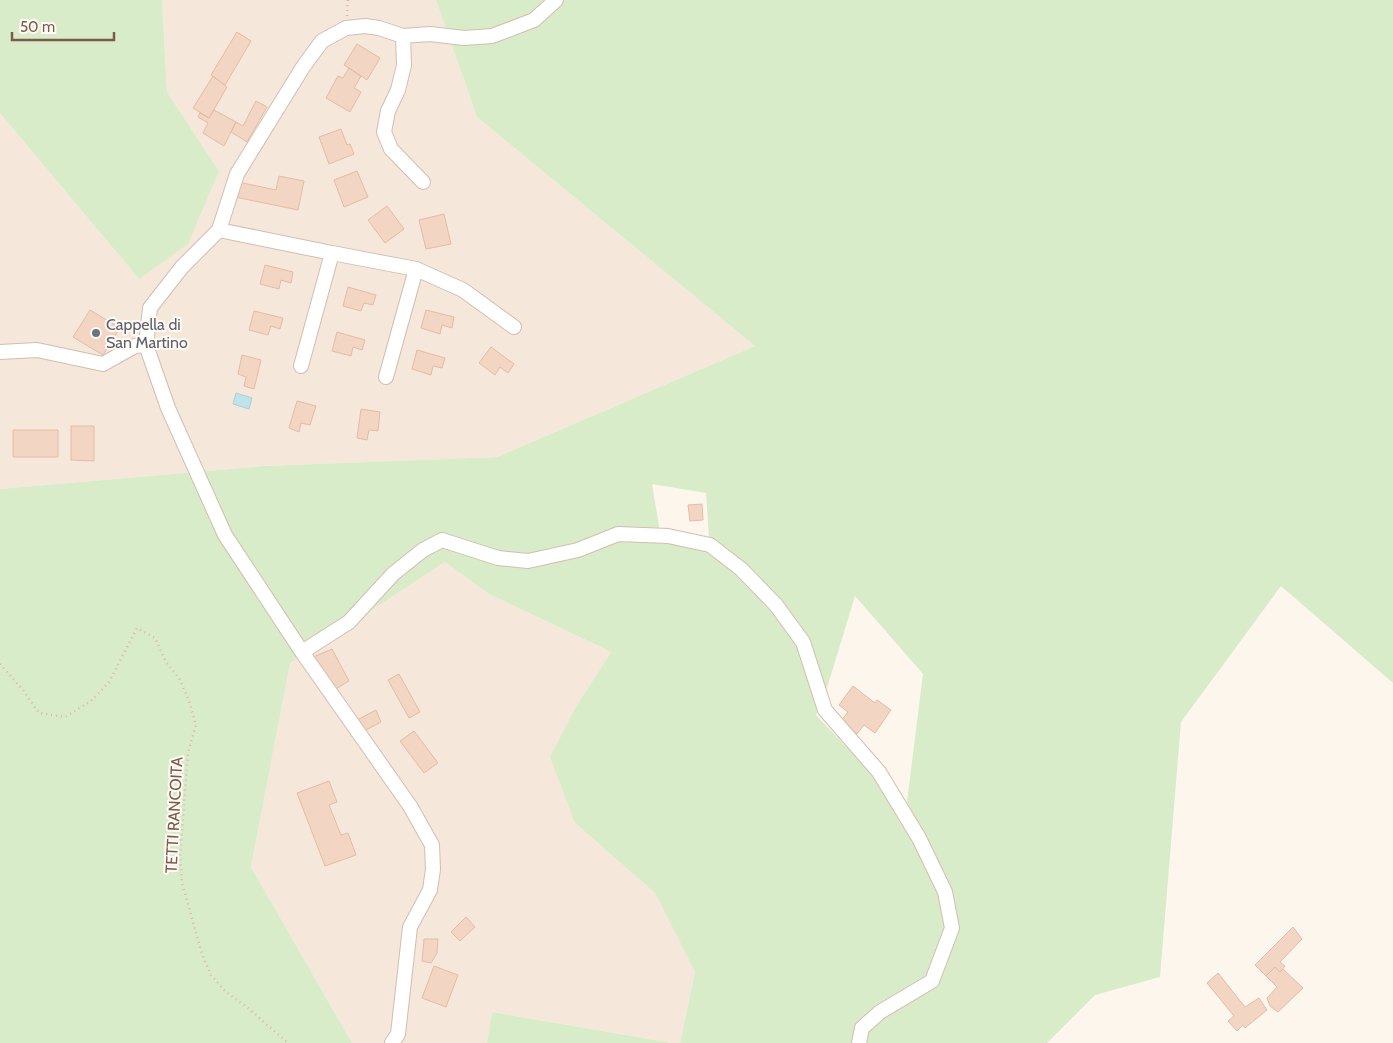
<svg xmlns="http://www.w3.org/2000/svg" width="1393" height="1043" font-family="Cabin,sans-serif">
	<rect width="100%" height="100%" fill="#fdf6ec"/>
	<path fill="#f5e8da" d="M162 0H436L477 117 755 346 497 457 264 466 0 489V113L139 279 219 171 167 92Z
		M445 562 489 594 611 652 576 707 575 823 655 893 695 972 680 1043H672L492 1012 487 1043H352L251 867 290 662Z"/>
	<path fill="#d8ecc9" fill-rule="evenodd" d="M0 0H162L167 92 219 171 188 244 139 279 0 113Z
		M436 0H1393V683L1281 586 1181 722 1160 977 1095 995 1047 1043H680L695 972 655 893 575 823 550 757 576 707 611 652 489 594 445 562 290 663 251 867 352 1043H0V489L264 466 497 457 755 346 477 117ZM652 484 706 493 709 538 662 544ZM855 596 923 674 907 802 952 893 874 776 816 715 827 688Z
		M492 1012 672 1043H487Z"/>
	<path fill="#bfe3e8" stroke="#a5d3da" d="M236 393 252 398 249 409 233 404Z"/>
	<path fill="#f3d5c3" stroke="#e6bba3" d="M237 32 251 41 225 85 211 75Z
		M357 44 380 58 367 80 344 65Z
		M349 68 361 76 354 88 361 92 350 112 326 98 338 76 343 78Z
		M213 76 227 87 209 118 193 108Z
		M256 101 267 107 247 142 231 132 236 122 243 126Z
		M214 110 236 122 224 146 203 133 208 123 198 117 200 113 209 118Z
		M341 129 347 145 350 144 354 154 329 164 319 137Z
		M357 171 368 197 344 207 334 180Z
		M279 176 304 181 298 210 235 197 238 182 276 190Z
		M387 206 404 229 385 243 368 220Z
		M444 214 451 244 426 249 419 220Z
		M265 265 293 272 291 283 281 280 279 289 260 284Z
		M348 287 376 295 373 305 364 303 361 311 343 306Z
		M90 310 120 328 103 355 73 337Z
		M426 310 454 317 452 328 442 325 440 334 421 328Z
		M254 311 283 318 280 329 271 326 268 335 249 330Z
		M337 332 365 340 362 350 353 347 351 356 332 351Z
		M491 347 514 364 508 373 500 367 495 375 479 363Z
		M417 350 445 358 442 368 433 366 431 375 412 369Z
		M242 355 261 360 254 389 244 386 246 377 238 374Z
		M297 401 316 406 310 425 301 423 299 432 289 428Z
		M361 409 380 412 378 431 369 430 367 440 357 438Z
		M71 426H94V461L71 460Z
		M13 430H58V457H13Z
		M702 504 703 520 690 521 688 505Z
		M332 649 349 681 334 690 311 658Z
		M399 674 420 712 409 718 388 680Z
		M853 686 875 703 877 700 891 710 875 733 864 725 857 734 840 722 848 712 839 705Z
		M376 710 381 722 364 731 357 720Z
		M414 731 438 763 424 773 400 741Z
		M329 781 337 802 329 805 341 835 348 833 356 855 325 866 297 793Z
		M466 917 475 927 460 941 451 932Z
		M1293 927 1302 939 1280 962 1285 966 1280 972 1275 967 1266 976 1255 965Z
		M424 939H438L437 953 431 963 422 961Z
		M434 966 458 975 446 1007 422 998Z
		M1275 967 1280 972 1283 969 1303 988 1278 1012 1270 1006 1267 998 1277 987 1266 976Z
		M1218 973 1245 1007 1259 998 1267 1010 1245 1028 1243 1025 1237 1031 1228 1021 1234 1016 1207 983Z"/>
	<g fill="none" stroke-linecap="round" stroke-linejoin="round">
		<g stroke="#d1beb0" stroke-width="16">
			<path id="street" d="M403 36 404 65 398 90 388 111 384 132 391 149 423 182
				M219 230 332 253 301 366
				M332 253 416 269 463 290 514 327
				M0 352 37 350 103 364 135 346 146 345
				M386 377 416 269
				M302 652 349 622 393 574 423 550 442 540 498 558 528 561 578 550 618 534 668 536 710 545 741 569 776 605 803 642 825 710 879 772 919 838 945 892 952 928 932 981 880 1012 862 1028 859 1043
				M392 1043 398 1034 410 927 430 890 433 869 432 845 410 806 302 652 225 535 168 408 146 345 150 308 182 267 219 230 237 174 303 67 322 41 346 28 365 26 379 28 403 36 430 34 464 38 492 36 534 20 556 0"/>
		</g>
		<path stroke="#d9b8a5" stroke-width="2.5" stroke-dasharray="1 4" stroke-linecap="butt" d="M347 16 348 0
			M0 664 23 690 39 713 65 717 91 701 109 682 137 628 155 638 166 662 179 678 189 701 196 725 188 753 180 856 182 883 202 954 211 975 225 991 249 1009 288 1043"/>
		<use href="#street" stroke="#fff" stroke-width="14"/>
	</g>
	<circle fill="#6b7280" stroke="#fffaf3" stroke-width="2" cx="96" cy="333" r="5"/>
	<g text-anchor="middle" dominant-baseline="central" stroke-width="4" stroke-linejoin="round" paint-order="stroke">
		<g font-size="16" fill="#5b616d" stroke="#fffaf3" text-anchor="start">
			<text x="106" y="324">Cappella di<tspan x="106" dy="18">San Martino</tspan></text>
		</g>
		<g font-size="16" fill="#7a5c4d" stroke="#fffaf3">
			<text transform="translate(174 815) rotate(-87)">TETTI RANCOITA</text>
		</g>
	</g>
	<path d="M12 32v8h102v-8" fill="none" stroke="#7a5c4d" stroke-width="2.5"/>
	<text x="20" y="32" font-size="15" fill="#7a5c4d" stroke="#fffaf3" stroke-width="4" paint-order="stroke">50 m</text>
</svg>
